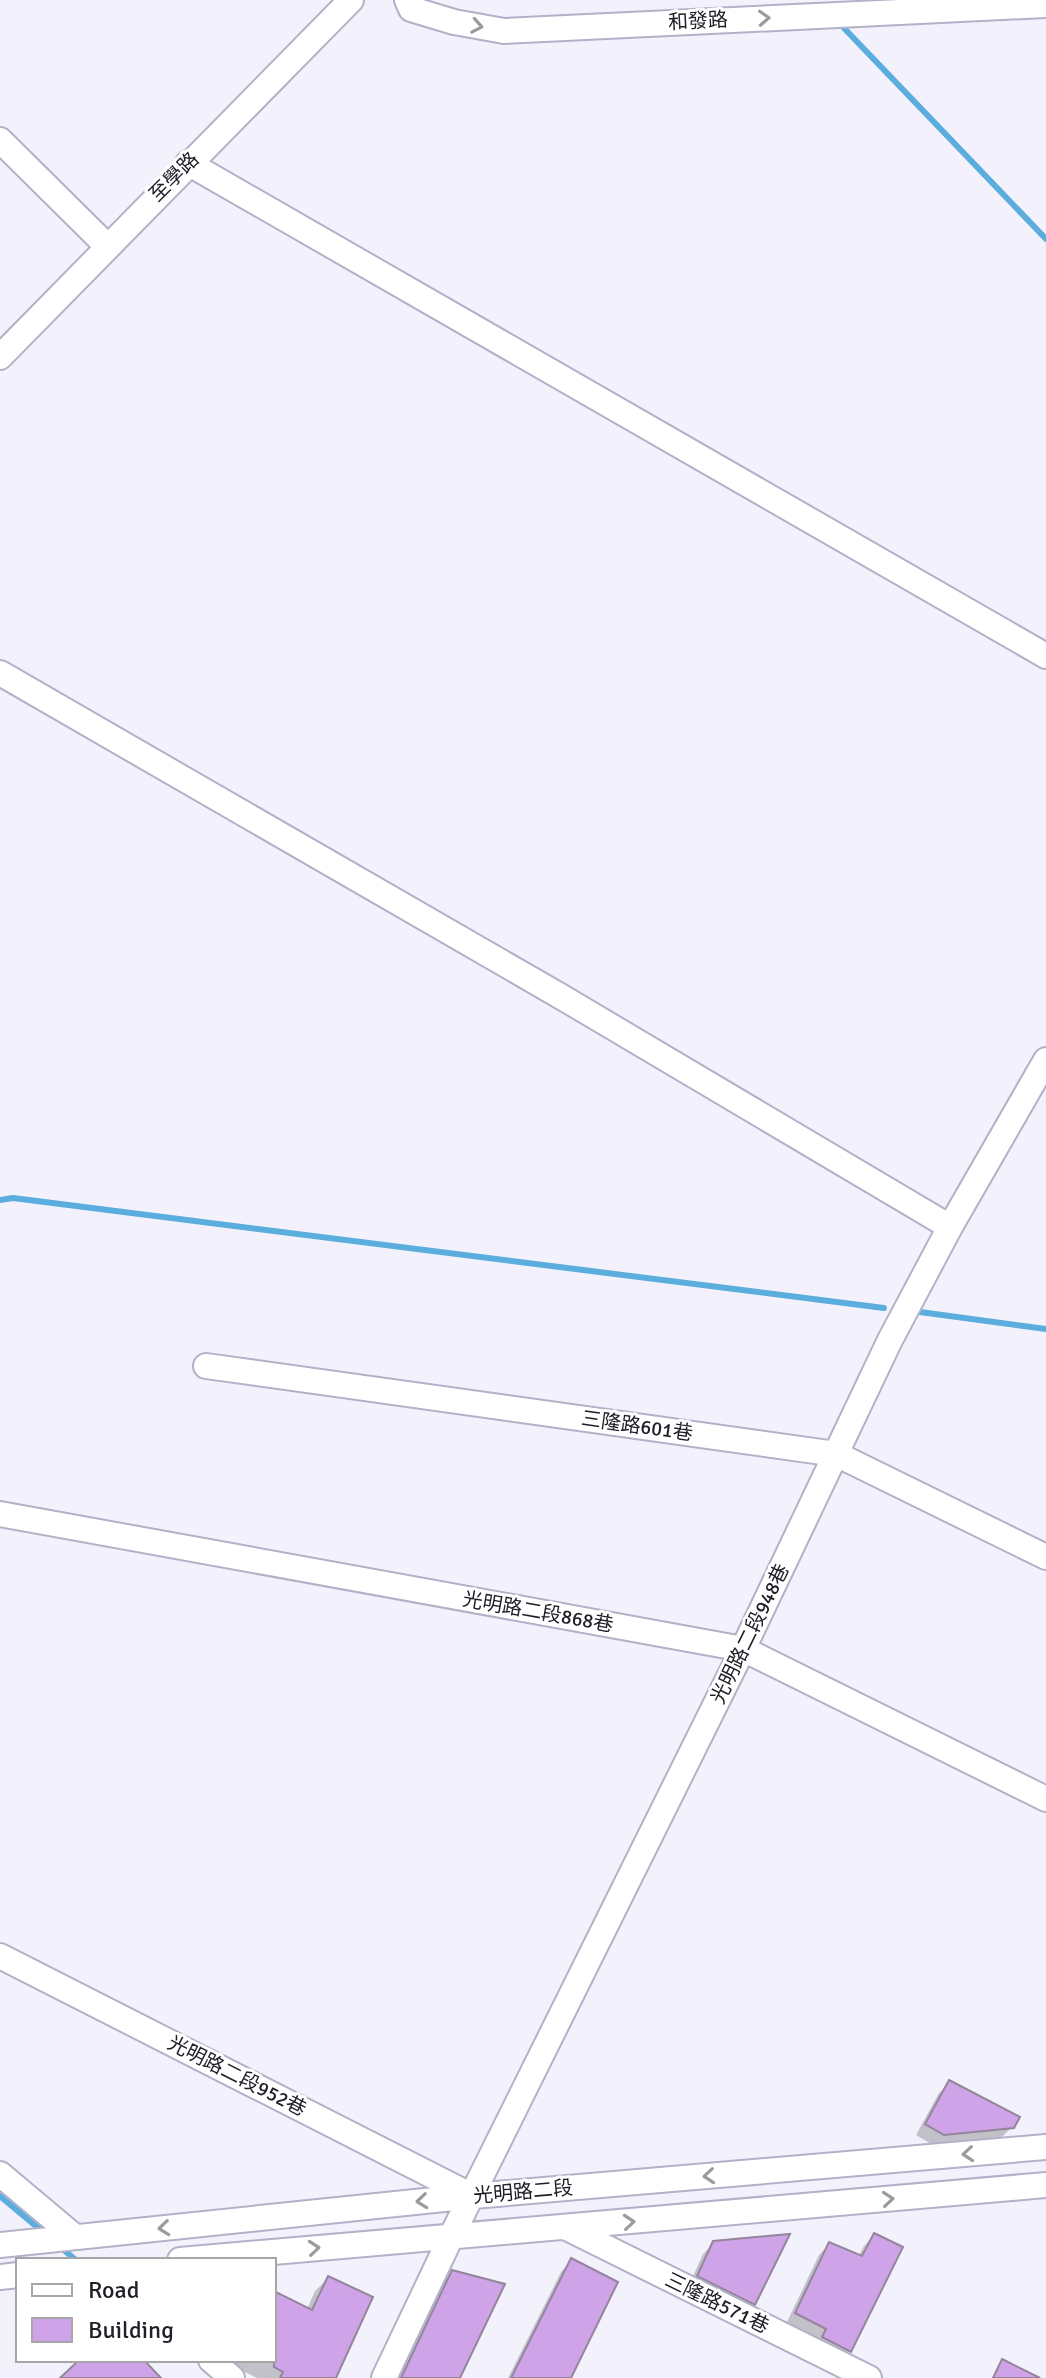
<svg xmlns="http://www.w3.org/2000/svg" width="1046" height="2378" font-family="Signika,'Noto Sans TC',sans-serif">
	<rect width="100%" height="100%" fill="#f3f2fc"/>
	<path fill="#0003" d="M950 2083 1012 2127 1001 2138 933 2145 916 2135 939 2093Z
		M875 2235 849 2350 838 2361 786 2324 819 2255 829 2244 858 2257 864 2246Z
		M714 2243 754 2304 743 2314 688 2287 703 2254Z
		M571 2261 568 2378H508L561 2272Z
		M452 2272 458 2378H393L438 2287Z
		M328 2278 333 2378H257L221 2360H274V2293L307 2309 315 2291Z"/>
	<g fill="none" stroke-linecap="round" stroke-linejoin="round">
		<path stroke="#5baddd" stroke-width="6" d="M841 25 1046 239
			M0 1200 13 1198 884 1308
			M920 1312 1046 1329
			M0 2196 43 2232
			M60 2247 76 2260"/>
	</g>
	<path fill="#cfa3e8" stroke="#93869a" stroke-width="2" d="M949 2080 1020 2117 1014 2128 944 2135 925 2124Z
		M874 2233 903 2247 851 2352 822 2337 826 2329 795 2313 829 2242 862 2256Z
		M790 2234 755 2305 697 2276 713 2241Z
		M571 2258 618 2282 571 2378H511Z
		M452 2270 505 2284 460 2378H401Z
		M328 2276 373 2297 336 2378H280L283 2372 274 2367V2291L312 2310Z
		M1002 2359 1040 2378H993Z
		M79 2360H144L161 2378H60Z"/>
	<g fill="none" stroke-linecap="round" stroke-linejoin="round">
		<g stroke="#b2b1c8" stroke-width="28">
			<path id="minor" d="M407 0 411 9 454 22 504 31 1046 5
				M0 140 107 246
				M188 163 1046 656
				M0 357 351 0
				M0 673 560 996 950 1227
				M206 1366 836 1454 1046 1557
				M0 1514 743 1649 1046 1799
				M0 1956 472 2196
				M0 2174 75 2237
				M567 2228 869 2378
				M0 2245 473 2196 1046 2147
				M180 2260 1046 2185
				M0 2277 18 2275
				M211 2360 232 2378
				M384 2378 451 2237 743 1649 890 1340 950 1227 1046 1060"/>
		</g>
		<use href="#minor" stroke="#fff" stroke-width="24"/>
	</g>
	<defs><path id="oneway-chevron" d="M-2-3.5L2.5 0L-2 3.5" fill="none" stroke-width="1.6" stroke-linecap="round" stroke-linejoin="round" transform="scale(2)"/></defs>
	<g stroke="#9b9b9f">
		<use href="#oneway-chevron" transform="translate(764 18) rotate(-3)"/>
		<use href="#oneway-chevron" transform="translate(477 26) rotate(10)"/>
		<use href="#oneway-chevron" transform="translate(968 2154) rotate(175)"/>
		<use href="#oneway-chevron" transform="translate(709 2176) rotate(175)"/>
		<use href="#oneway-chevron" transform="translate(888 2199) rotate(-5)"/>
		<use href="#oneway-chevron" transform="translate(422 2201) rotate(174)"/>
		<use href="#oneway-chevron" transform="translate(629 2222) rotate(-5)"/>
		<use href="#oneway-chevron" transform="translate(164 2228) rotate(174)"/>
		<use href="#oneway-chevron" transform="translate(314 2248) rotate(-5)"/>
	</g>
	<g text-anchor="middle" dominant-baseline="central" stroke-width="6" stroke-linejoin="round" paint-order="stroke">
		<g font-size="20" fill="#212029" stroke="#fff">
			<text transform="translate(698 21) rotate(-3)">和發路</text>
			<text transform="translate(174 177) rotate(-45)">至學路</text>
			<text transform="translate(637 1426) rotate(8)">三隆路601巷</text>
			<text transform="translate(538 1612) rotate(10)">光明路二段868巷</text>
			<text transform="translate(750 1634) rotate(-64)">光明路二段948巷</text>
			<text transform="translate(237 2076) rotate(27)">光明路二段952巷</text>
			<text transform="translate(523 2192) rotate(-5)">光明路二段</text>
			<text transform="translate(717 2303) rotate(26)">三隆路571巷</text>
		</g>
	</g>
	<rect x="16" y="2258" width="260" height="104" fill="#ffffff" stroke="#a6a6a9" stroke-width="2"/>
	<rect x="32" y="2284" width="40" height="12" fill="#ffffff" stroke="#a6a6a9" stroke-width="2"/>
	<text x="88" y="2298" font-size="24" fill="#212029">Road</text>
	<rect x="32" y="2318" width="40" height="24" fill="#cfa3e8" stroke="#a6a6a9" stroke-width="2"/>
	<text x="88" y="2338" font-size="24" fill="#212029">Building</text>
</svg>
